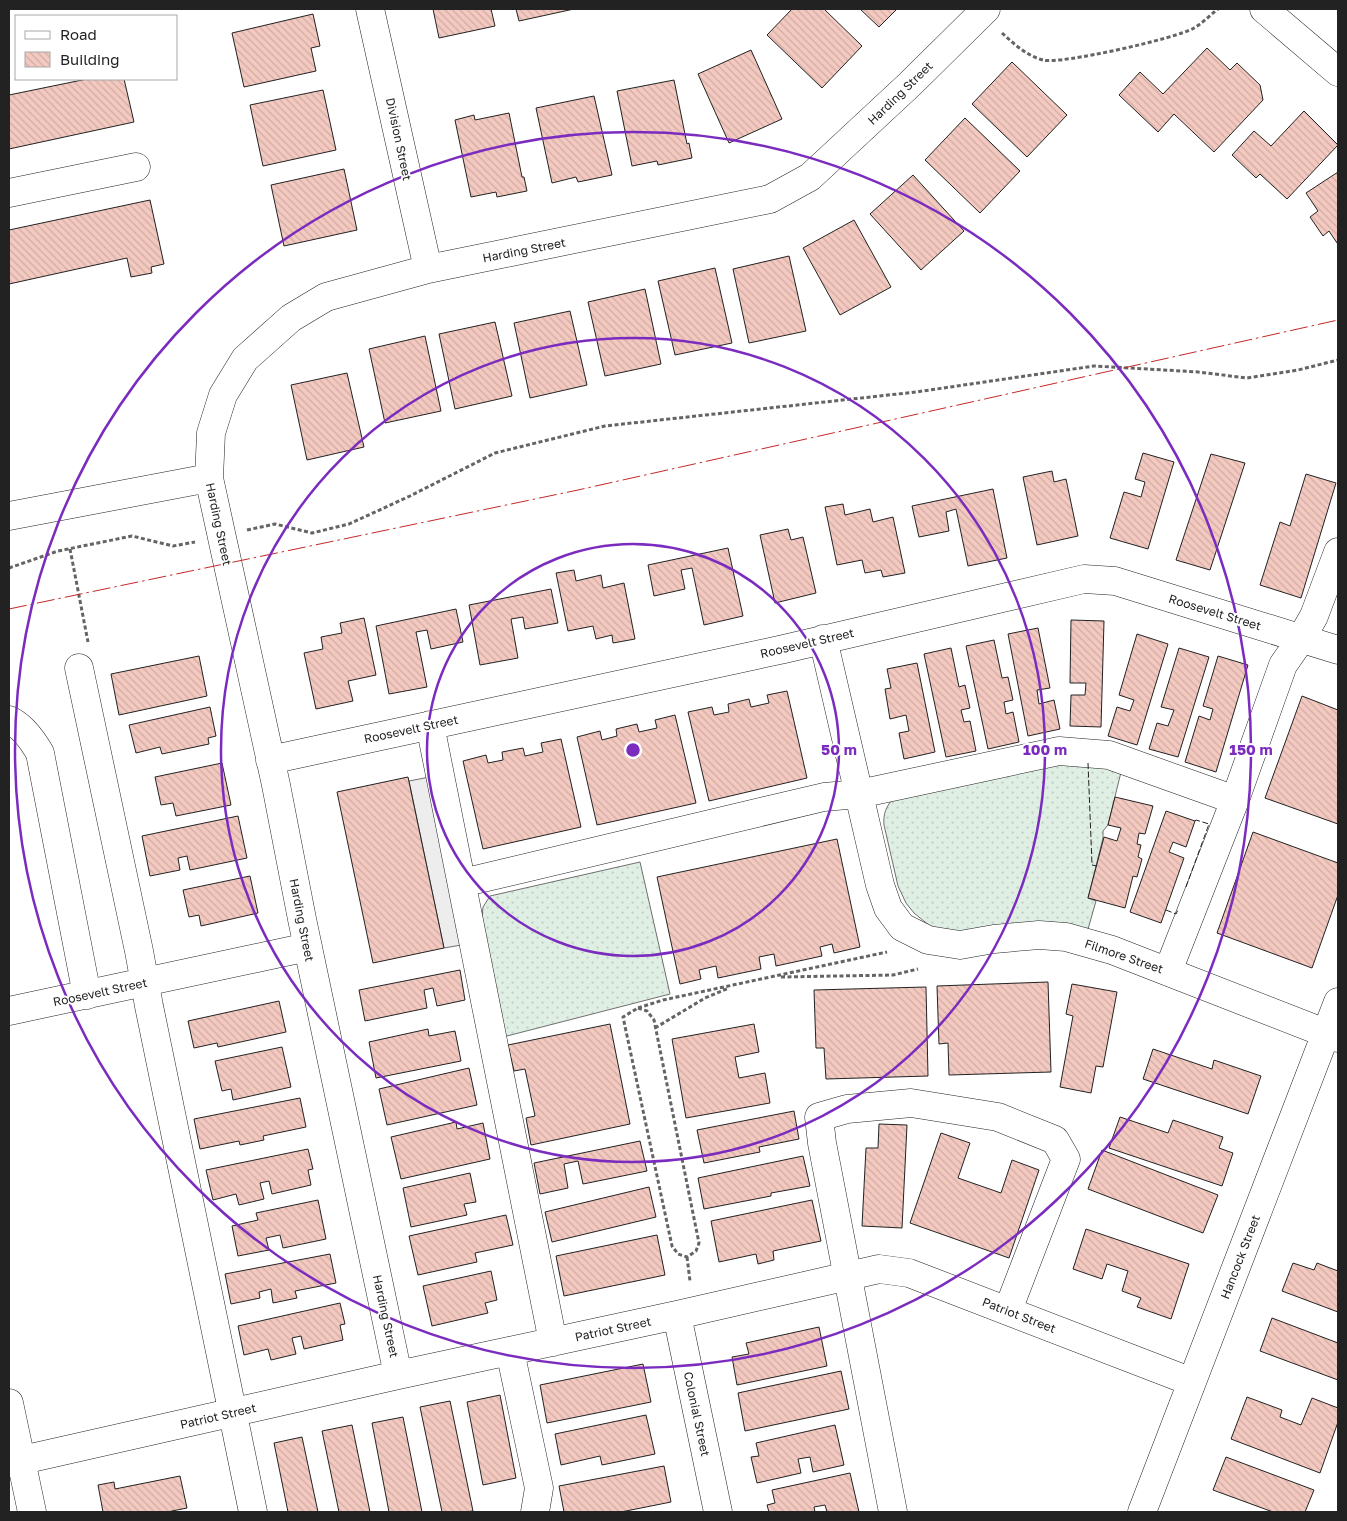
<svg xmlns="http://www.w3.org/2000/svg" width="1347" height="1521" font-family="'Golos Text',sans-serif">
	<defs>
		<pattern id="grass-dots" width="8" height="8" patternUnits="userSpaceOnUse" patternTransform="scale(1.25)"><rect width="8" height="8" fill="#e0efe3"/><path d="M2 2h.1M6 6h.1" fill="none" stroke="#c0cdc2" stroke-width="1.8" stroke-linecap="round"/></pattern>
		<pattern id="building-back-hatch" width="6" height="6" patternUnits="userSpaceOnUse" patternTransform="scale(1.25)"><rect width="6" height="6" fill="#f3c9c0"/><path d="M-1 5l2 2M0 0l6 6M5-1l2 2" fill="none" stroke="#d0aca5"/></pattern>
	</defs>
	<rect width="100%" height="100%" fill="#fff"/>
	<path fill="url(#grass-dots)" stroke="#6f6f6f" d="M1075 761 1122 768 1108 825 1103 831V838L1088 898 1096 901 1088 929 1061 924 961 934 944 932 930 926 914 913 906 903 898 886 884 825C883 814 886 806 894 798Z
		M640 862 670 994 503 1037 481 926 483 907 490 896Z"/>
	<path fill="#ededed" stroke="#6f6f6f" d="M440 775 473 943 444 948 409 781Z"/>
	<path fill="url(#building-back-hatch)" stroke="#222" d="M433 9H491L495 26 439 38Z
		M516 9H574L519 21Z
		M792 9H824L862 46 822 88 767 35Z
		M860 9H897L879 27Z
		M313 14 320 46 311 48 316 71 244 87 232 33Z
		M1207 48 1230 70 1237 63 1260 85 1263 100 1214 152 1174 114 1158 132 1119 95 1140 72 1163 94Z
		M751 50 782 119 729 143 698 74Z
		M1012 62 1067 115 1027 157 972 104Z
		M87 79H124L134 122 9 149V95Z
		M674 80 687 144 689 143 692 158 658 165 657 161 632 166 617 91Z
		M323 90 336 150 263 166 250 105Z
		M594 96 612 175 578 182 576 177 552 183 536 108Z
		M1304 111 1338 145 1287 199 1260 174 1256 178 1232 155 1254 131 1271 146Z
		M509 113 522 177H524L527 191 497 197 496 192 471 197 455 120 474 115 475 120Z
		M965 118 1020 171 980 213 925 160Z
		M344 169 357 230 284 246 271 185Z
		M1338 172V242L1337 243 1329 231 1323 236 1310 217 1318 211 1306 193Z
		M913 175 964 231 921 270 870 214Z
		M150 200 164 264 151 267 152 273 131 277 127 258 9 284V230Z
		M854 220 891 287 840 315 803 248Z
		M789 256 806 331 749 343 733 269Z
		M715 268 732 343 675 355 658 281Z
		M645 289 661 364 605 376 588 302Z
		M570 311 587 385 530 398 514 323Z
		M495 322 512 396 455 409 439 334Z
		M425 336 441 411 385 423 369 349Z
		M347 373 364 447 307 460 291 385Z
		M1143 453 1174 462 1148 549 1110 538 1124 492 1141 497 1145 482 1135 479Z
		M1211 454 1245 463 1210 570 1176 560Z
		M1052 471 1054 482 1066 479 1078 536 1037 545 1023 477Z
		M1306 474 1336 483 1301 598 1260 585 1280 522 1290 526Z
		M993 489 1007 558 968 566 956 509 946 512 949 531 919 537 912 506Z
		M843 504 845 515 870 509 873 522 893 517 905 573 883 577 881 570 865 573 862 560 837 565 825 507Z
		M788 529 791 540 803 537 816 593 775 603 760 535Z
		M728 548 743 616 704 625 692 568 681 570 685 589 654 596 648 565Z
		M574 570 576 581 601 575 603 588 624 583 635 639 613 643 612 635 596 639 593 626 568 631 556 573Z
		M551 589 558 623 525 629 523 617 511 619 518 658 480 665 469 605Z
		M456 609 463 642 431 649 427 630 416 632 427 687 389 694 376 626Z
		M364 618 376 675 348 681 353 701 316 709 304 653 323 649 321 637 342 633 340 623Z
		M1071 620 1104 621 1101 727 1070 726 1071 695H1085L1086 683H1070Z
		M1038 628 1050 688 1037 690 1039 704 1054 700 1060 729 1028 736 1008 634Z
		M1137 634 1168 644 1137 745 1108 736 1117 707 1130 711 1134 700 1119 695Z
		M994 640 1002 678 1008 677 1013 700 1004 702 1006 714 1013 712 1019 742 988 749 966 646Z
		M951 648 959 687 965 685 970 708 961 710 964 722 970 721 976 751 946 757 924 654Z
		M1179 648 1209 657 1178 757 1149 749 1157 723 1168 726 1174 710 1161 707Z
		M199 656 207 696 119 715 111 674Z
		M1218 656 1248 665 1216 772 1185 762 1199 716 1210 720 1213 709 1203 706Z
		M917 663 935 752 904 759 899 733 909 731 906 715 890 719 885 689 891 688 887 669Z
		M787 691 807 778 709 801 688 712 712 707 714 715 729 712 728 704 749 699 751 707 769 703 767 695Z
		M1302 696 1338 710V824L1265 798Z
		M210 707 216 736 208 738 209 744 162 754 160 747 136 753 129 725Z
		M675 715 696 803 597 825 577 737 600 731 602 740 617 736 616 729 637 724 639 732 657 728 655 720Z
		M561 739 581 827 483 849 463 761 486 755 488 763 503 760 502 752 523 748 525 756 543 752 541 743Z
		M222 763 231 805 176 816 173 803 161 805 155 777Z
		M408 777 444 948 373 963 337 792Z
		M1115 797 1153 806 1145 834 1139 833 1137 844 1141 845 1138 857 1142 859 1137 877 1133 876 1125 908 1088 898 1104 837 1117 841 1121 828 1108 825Z
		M1166 811 1195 821 1186 847 1173 842 1169 852 1184 858 1161 923 1130 912Z
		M238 816 247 858 190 870 187 856 178 858 180 870 150 876 142 836Z
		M1253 832 1338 863V895L1312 968 1217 933Z
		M837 839 860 947 834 953 832 944 820 947 822 956 776 966 774 954 759 957 761 969 718 978 716 966 699 970 701 979 680 984 657 877Z
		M250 876 258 913 201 926 199 915 189 917 183 890Z
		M460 970 465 1000 437 1006 433 988 424 990 427 1008 365 1021 359 990Z
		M1048 982 1051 1072 949 1075 948 1043 939 1044 937 986Z
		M1072 984 1117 992 1103 1067 1096 1066 1091 1093 1060 1087 1073 1016 1066 1014Z
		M926 987 928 1076 826 1079 824 1048H816L814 990Z
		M279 1001 286 1032 218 1047 217 1043 194 1048 188 1021Z
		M610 1024 630 1124 531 1145 526 1118 535 1116 525 1069 514 1071 508 1045Z
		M754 1024 759 1052 735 1057 739 1078 765 1073 770 1103 686 1118 672 1039Z
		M428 1029 429 1036 455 1031 461 1061 376 1078 369 1042Z
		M282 1047 291 1087 233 1100 231 1089 222 1091 215 1061Z
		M1153 1049 1212 1069 1214 1060 1261 1076 1248 1114 1143 1079Z
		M469 1068 477 1105 387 1125 379 1089Z
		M300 1098 306 1127 263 1136 264 1140 240 1145 239 1141 200 1149 194 1119Z
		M794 1111 799 1139 759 1147 760 1152 704 1163 697 1130Z
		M1120 1117 1168 1133 1173 1120 1223 1137 1219 1148 1233 1153 1222 1186 1109 1148Z
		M456 1122 457 1129 483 1123 490 1159 401 1179 391 1137Z
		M879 1124 907 1125 902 1228 862 1226 866 1148H878Z
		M941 1133 970 1143 958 1178 1001 1193 1012 1160 1039 1170 1009 1258 910 1223Z
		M640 1141 647 1171 583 1184 578 1161 564 1164 568 1188 540 1194 534 1163Z
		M308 1149 313 1169 308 1170 311 1185 272 1194 269 1181 260 1183 264 1199 239 1205 236 1194 213 1200 206 1170Z
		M1102 1150 1218 1195 1203 1233 1088 1189Z
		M803 1156 810 1186 771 1193V1196L704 1209 698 1178Z
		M470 1173 476 1202 464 1204 467 1215 411 1227 403 1188Z
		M649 1187 656 1217 552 1242 545 1212Z
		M318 1200 326 1239 283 1248 280 1235 266 1238 269 1250 238 1256 232 1226 258 1220 256 1213Z
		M812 1200 821 1241 773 1251 774 1260 758 1264 756 1254 719 1262 711 1221Z
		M506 1215 513 1245 475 1253 477 1262 418 1275 409 1236Z
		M1086 1229 1189 1264 1171 1319 1137 1307 1141 1298 1122 1291 1128 1271 1107 1264 1102 1279 1073 1269Z
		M657 1235 665 1275 564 1296 556 1256Z
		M330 1254 336 1283 295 1291 297 1298 273 1303 271 1289 259 1292 260 1298 231 1304 225 1274Z
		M1293 1263 1314 1270 1317 1263 1338 1271V1312L1282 1291Z
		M491 1271 497 1300 485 1303 488 1313 432 1326 423 1286Z
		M340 1303 345 1324 340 1325 343 1340 304 1349 301 1336 292 1338 296 1354 271 1360 268 1349 244 1355 238 1326Z
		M1272 1318 1338 1343V1380L1260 1351Z
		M819 1327 827 1366 737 1385 732 1357 749 1354 746 1343Z
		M643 1364 651 1402 547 1423 540 1385Z
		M841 1371 849 1409 745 1431 738 1393Z
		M500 1395 516 1478 483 1485 467 1402Z
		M1247 1397 1282 1410 1280 1417 1301 1425 1312 1398 1338 1408V1422L1320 1473 1231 1439Z
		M450 1401 473 1511 465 1512H442L420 1407Z
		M646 1415 655 1454 602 1465 600 1456 561 1465 555 1434Z
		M403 1417 422 1512H389L372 1423Z
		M352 1425 370 1512H339L322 1431Z
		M835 1425 844 1465 813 1472 810 1457 798 1459 801 1473 757 1483 751 1457 759 1456 756 1443Z
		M302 1437 318 1512H288L274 1443Z
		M1226 1457 1314 1490 1305 1512H1273L1213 1490Z
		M664 1466 671 1502 621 1512H564L559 1486Z
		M850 1473 859 1512H827L825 1505 814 1507 815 1512H769L767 1505 775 1503 772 1490Z
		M180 1476 187 1508 167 1512H103L98 1485 114 1482 115 1489Z"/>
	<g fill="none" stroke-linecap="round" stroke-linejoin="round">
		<g stroke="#222" stroke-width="29">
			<path id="minor" d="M370 9 428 269
				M1264 9 1338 72
				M9 193 136 167
				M9 516 209 478
				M823 639 880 885 888 908 902 927 928 940 960 945 994 939 1039 935 1066 937 1112 950 1338 1038
				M79 668 139 951 149 1006 253 1512
				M9 720C23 726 33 741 40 753L87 995
				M430 725 553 1342
				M270 760 784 649 1084 579 1115 581 1338 650
				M462 883 824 797 859 794 1059 751 1109 755 1235 800
				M1168 971 1235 800 1283 665 1301 639 1314 616 1338 552
				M9 1011 308 947
				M677 1315 718 1512
				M510 1351 539 1488 535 1512
				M398 1375 302 919 276 785 209 478 211 433 223 395 245 359 291 318 326 297 428 269 770 199 810 177 910 84 986 9
				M9 1463 398 1375 677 1315 879 1269 909 1273 1192 1382
				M893 1512 822 1143 819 1117 847 1109 911 1103 998 1117 1055 1140 1066 1159 1008 1310
				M1142 1512 1338 1002"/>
		</g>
		<g stroke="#222" stroke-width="29">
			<path id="major" d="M9 1403 32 1512"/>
		</g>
		<path stroke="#646464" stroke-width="3" stroke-dasharray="4 2.5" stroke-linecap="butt" d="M1002 33C1014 44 1027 56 1043 60 1059 65 1178 38 1194 28 1203 23 1210 15 1218 9
			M247 530 275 524 312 533 349 524 410 496 495 453 605 426 916 392 1094 366 1198 372 1247 378 1298 370 1338 360
			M70 549 88 642
			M9 568 58 551 132 536 173 546 195 542
			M781 977 893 975 918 969
			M638 1008 647 1011 654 1020 699 1243 696 1251 687 1257 678 1254 672 1246 623 1017Z
			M638 1008 663 1000 887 952
			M655 1028 705 998 729 988
			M687 1257 690 1281"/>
		<use href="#minor" stroke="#fff" stroke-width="28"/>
		<use href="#major" stroke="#fff" stroke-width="28"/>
		<path stroke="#222" stroke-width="1" stroke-dasharray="6 2.5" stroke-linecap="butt" d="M1088 763 1092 865 1097 866
			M1186 887 1209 824 1196 820 1195 821
			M1166 910 1176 914 1178 910"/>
		<path stroke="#c62828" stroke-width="1" stroke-dasharray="18 4 2.5 4" stroke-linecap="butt" d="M9 609 578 490 1338 320"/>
	</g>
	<g fill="none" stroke="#7b2cbf" stroke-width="2.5">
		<circle cx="633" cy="750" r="206"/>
		<circle cx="633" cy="750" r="412"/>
		<circle cx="633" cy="750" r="618"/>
	</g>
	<g text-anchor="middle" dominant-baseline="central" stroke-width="4" stroke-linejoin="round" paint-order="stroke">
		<g font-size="12" fill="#222" stroke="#fff">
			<text transform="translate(900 93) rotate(-44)">Harding Street</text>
			<text transform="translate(399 139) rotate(78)">Division Street</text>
			<text transform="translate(524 250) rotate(-11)">Harding Street</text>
			<text transform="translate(219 524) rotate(78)">Harding Street</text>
			<text transform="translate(1215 612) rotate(17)">Roosevelt Street</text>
			<text transform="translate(807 643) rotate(-13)">Roosevelt Street</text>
			<text transform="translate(411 729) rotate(-12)">Roosevelt Street</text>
			<text transform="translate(302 920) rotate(79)">Harding Street</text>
			<text transform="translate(1124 956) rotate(19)">Filmore Street</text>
			<text transform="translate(100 992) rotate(-12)">Roosevelt Street</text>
			<text transform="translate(1240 1257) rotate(-69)">Hancock Street</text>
			<text transform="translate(1019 1315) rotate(21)">Patriot Street</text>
			<text transform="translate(386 1316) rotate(78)">Harding Street</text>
			<text transform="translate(613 1329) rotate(-12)">Patriot Street</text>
			<text transform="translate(697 1414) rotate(78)">Colonial Street</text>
			<text transform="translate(218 1416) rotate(-13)">Patriot Street</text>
		</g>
	</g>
	<circle cx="633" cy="750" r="8" fill="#7b2cbf" stroke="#fff" stroke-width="2.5"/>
	<g font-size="15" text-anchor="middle" font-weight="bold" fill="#7b2cbf" stroke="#fff" stroke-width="4" stroke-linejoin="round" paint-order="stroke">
		<text x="839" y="755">50 m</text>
		<text x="1045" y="755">100 m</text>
		<text x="1251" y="755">150 m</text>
	</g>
	<rect width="1347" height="1521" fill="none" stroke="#222222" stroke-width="20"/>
	<rect x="15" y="15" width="162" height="65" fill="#ffffff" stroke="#a7a7a7"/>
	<rect x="25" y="31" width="25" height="8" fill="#ffffff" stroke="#a7a7a7"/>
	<text x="60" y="40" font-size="15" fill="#222222">Road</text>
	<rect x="25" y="52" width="25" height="15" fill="url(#building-back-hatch)" stroke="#a7a7a7"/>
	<text x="60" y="65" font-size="15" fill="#222222">Building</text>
</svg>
